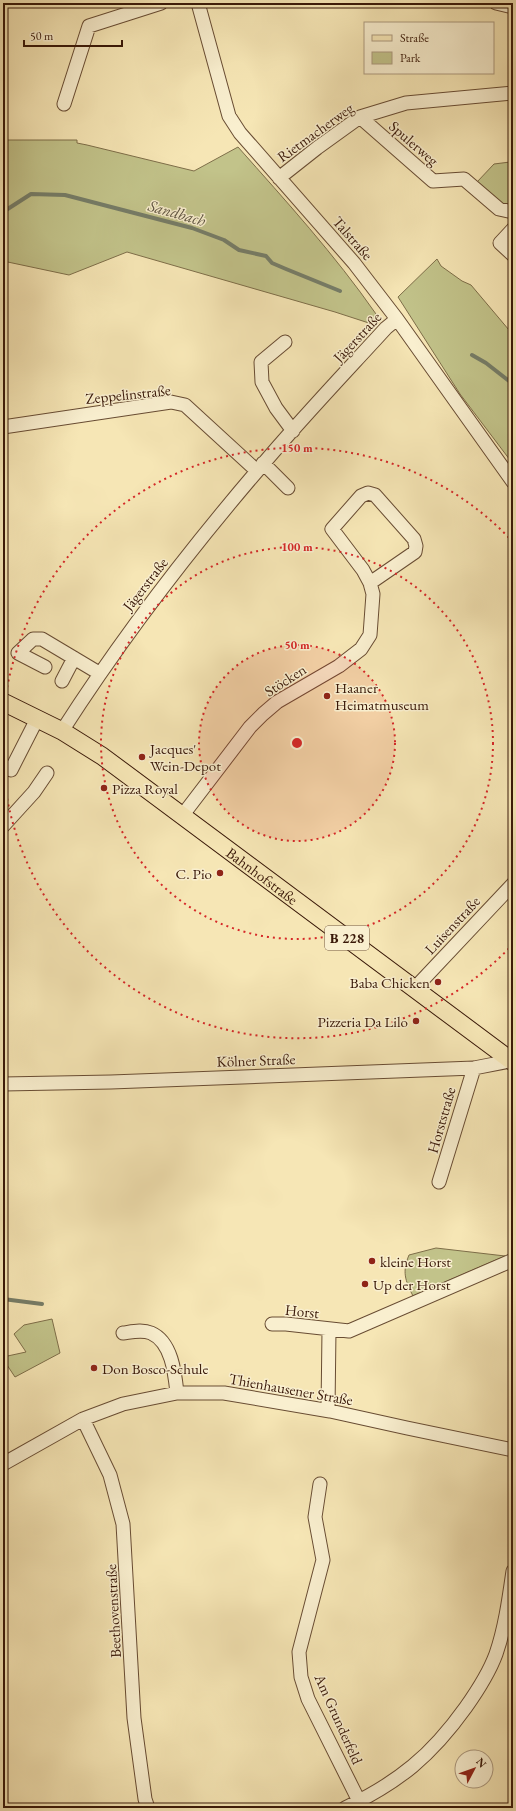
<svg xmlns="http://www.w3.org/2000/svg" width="516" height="1811" font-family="'EB Garamond',serif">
	<rect width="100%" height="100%" fill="#f6e6b5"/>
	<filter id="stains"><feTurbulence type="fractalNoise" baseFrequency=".005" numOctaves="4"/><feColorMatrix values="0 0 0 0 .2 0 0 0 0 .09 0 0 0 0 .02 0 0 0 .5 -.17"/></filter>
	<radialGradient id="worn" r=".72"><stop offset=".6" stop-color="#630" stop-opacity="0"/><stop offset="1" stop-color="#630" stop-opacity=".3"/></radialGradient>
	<path fill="#c2c38a" stroke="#7e6e49" d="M3 138 5 140H77V143L87 145 194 171 238 147C286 201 335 255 376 314L375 325 335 312 127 252 69 275 3 261Z
		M510 162 513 164V204L511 206 499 205 477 182 494 164Z
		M437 259 441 266 462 281 471 285 509 330 513 337V464L460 394 398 297Z
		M436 1248 505 1256 413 1296C405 1280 402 1272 409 1255Z
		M52 1319 60 1353 15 1377 3 1359V1357L26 1352 14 1334 24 1325Z"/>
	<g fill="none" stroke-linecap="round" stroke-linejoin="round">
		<path stroke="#767d68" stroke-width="4" d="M3 212 31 194 65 195 192 228 224 240 239 250 266 256 272 263 286 269 340 291
			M472 355 486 363 513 384
			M3 1299 42 1304"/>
		<g stroke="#684c33" stroke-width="15">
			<path id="minor" d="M198 3 229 116 240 133 354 263 397 319 513 482
				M496 3 513 7
				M64 104 89 26 161 3
				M360 117 433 181 464 179 499 209 513 212
				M279 178 317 148 360 117 406 103 513 93
				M513 229 500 243 513 255
				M285 342 261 362 262 382 276 408 293 431
				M3 427 171 402 185 405 257 471
				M263 463 288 488
				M45 667 18 653 33 639H42L99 673
				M62 681 74 658
				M62 731C121 639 187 553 258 470 299 421 343 375 386 328L397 319
				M3 766 11 770 37 719
				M182 816 250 727 263 714 277 702 339 666 361 649 370 635 373 594 370 583 363 570 332 529 361 496 368 493 375 495 414 539 416 546 415 552 370 583
				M3 826 34 792 47 773
				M415 988 513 884
				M3 1084 111 1082 474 1068 510 1061
				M439 1182 474 1068
				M272 1324H286L349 1331 513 1260
				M123 1333C131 1332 142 1329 151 1333 172 1342 175 1374 177 1393
				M328 1410 329 1330
				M83 1419 110 1475 123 1524 134 1718 145 1799 148 1808
				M3 1464 83 1419 123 1404 177 1393H224L330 1411 407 1428 513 1450
				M320 1484 315 1517 323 1560 299 1652 301 1677 308 1699 359 1801
				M345 1808C399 1782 431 1756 466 1707 478 1690 489 1673 496 1654 505 1628 509 1599 513 1571"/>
		</g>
		<g stroke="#391808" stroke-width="19">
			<g id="major">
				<path id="s1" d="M3 702 62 731 102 756 513 1062"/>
			</g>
		</g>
		<use href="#minor" stroke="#f9efcf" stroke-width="13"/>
		<use href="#major" stroke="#f6e6b5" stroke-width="17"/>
	</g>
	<circle cx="297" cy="743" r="98" fill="#d62828" fill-opacity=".12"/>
	<g fill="none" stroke="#d62828" stroke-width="2" stroke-dasharray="2 4">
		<circle cx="297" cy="743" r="98"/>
		<circle cx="297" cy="743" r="196"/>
		<path d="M513 944A295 295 0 0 1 3 769M3 717A295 295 0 0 1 513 542"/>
	</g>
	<g fill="#8f2418" stroke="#f9efcf" stroke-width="1.5">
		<circle cx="327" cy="696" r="4"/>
		<circle cx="142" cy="757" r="4"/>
		<circle cx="104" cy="788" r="4"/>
		<circle cx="220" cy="873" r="4"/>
		<circle cx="438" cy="982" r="4"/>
		<circle cx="416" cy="1021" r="4"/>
		<circle cx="372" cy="1261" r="4"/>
		<circle cx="365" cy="1284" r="4"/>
		<circle cx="94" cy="1368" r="4"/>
	</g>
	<g text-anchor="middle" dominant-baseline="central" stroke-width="3" stroke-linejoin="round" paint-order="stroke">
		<rect fill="#f9efcf" stroke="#735844" stroke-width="1" x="325" y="926" width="44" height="24" rx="3"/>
		<g font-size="14" font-weight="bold" fill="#391808">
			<text x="347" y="938">B 228</text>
		</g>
		<g font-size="15" fill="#391808" stroke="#f9efcf">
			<text transform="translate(315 132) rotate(-36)">Rietmacherweg</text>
			<text transform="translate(414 143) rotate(41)">Spulerweg</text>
			<text transform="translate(353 238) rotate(49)">Talstraße</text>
			<text transform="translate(357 337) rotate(-47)">Jägerstraße</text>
			<text transform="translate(128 394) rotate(-6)">Zeppelinstraße</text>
			<text transform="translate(145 584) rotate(-52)">Jägerstraße</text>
			<text transform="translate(285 680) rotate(-33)">Stöcken</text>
			<text stroke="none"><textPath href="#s1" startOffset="313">Bahnhofstraße</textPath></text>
			<text transform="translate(452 925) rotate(-47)">Luisenstraße</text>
			<text transform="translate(256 1060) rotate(-2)">Kölner Straße</text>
			<text transform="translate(441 1120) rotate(-74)">Horststraße</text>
			<text transform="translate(302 1311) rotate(6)">Horst</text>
			<text transform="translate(291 1389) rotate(10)">Thienhausener Straße</text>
			<text transform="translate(113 1611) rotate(-93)">Beethovenstraße</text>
			<text transform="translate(339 1719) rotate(66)">Am Grunderfeld</text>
		</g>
		<g font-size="15" fill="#391808" stroke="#f9efcf" text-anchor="start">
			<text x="335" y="687">Haaner<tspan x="335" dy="17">Heimatmuseum</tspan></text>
			<text x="150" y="748">Jacques'<tspan x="150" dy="17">Wein-Depot</tspan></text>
			<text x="112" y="788">Pizza Royal</text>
			<text x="212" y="873" text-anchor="end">C. Pio</text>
			<text x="430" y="982" text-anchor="end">Baba Chicken</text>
			<text x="408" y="1021" text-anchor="end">Pizzeria Da Lilo</text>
			<text x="380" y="1261">kleine Horst</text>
			<text x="373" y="1284">Up der Horst</text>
			<text x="102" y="1368">Don Bosco-Schule</text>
		</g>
		<g font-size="16" font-style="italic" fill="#5c5340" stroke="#f9efcf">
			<text transform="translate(177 213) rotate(16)">Sandbach</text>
		</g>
	</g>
	<circle cx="297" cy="743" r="6" fill="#d62828" stroke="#f9efcf" stroke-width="2"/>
	<g font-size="12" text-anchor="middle" font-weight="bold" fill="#d62828" stroke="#f9efcf" stroke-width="3" stroke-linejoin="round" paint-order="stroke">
		<text x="297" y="452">150 m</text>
		<text x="297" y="551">100 m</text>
		<text x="297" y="649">50 m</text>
	</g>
	<rect width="516" height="1811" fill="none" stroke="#f6e6b5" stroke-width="16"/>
	<rect x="4" y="4" width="508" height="1803" fill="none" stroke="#391808" stroke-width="2"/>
	<rect x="8" y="8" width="500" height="1795" fill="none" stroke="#391808"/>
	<rect x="364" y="22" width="130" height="52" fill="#f9efcf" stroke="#ac997f"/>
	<rect x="372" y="35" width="20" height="6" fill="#f6e6b5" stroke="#ac997f"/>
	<text x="400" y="42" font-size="12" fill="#391808">Straße</text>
	<rect x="372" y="52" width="20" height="12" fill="#c2c38a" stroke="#ac997f"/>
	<text x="400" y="62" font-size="12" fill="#391808">Park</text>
	<g transform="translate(474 1769) rotate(49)"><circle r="19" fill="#f9efcf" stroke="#ac997f"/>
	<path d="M0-3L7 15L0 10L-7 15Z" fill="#8f2418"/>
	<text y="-6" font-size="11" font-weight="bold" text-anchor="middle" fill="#391808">N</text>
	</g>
	<path d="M24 40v6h98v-6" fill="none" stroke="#391808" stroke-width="2"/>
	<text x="30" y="40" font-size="12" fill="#391808" stroke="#f9efcf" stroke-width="3" paint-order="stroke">50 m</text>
	<rect width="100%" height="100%" filter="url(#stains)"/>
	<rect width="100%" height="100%" fill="url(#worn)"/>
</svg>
